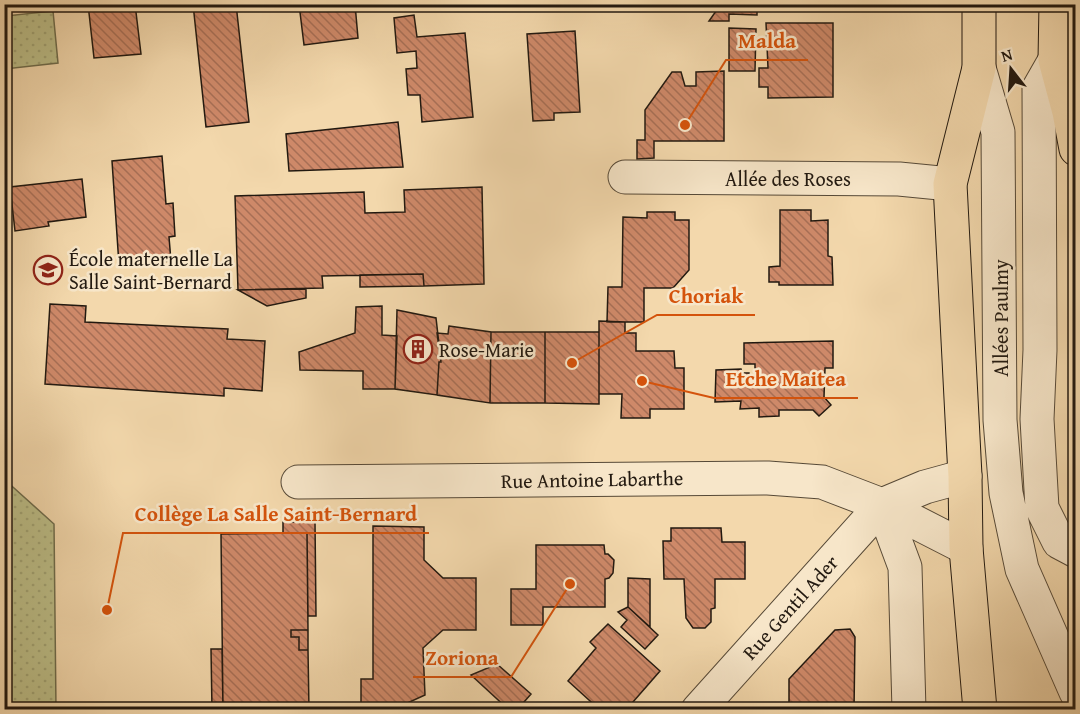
<svg xmlns="http://www.w3.org/2000/svg" width="1080" height="714" font-family="'Gentium Book Plus',serif">
	<defs>
		<pattern id="grass-dots" width="8" height="8" patternUnits="userSpaceOnUse" patternTransform="scale(1.5)"><rect width="8" height="8" fill="#bcbe88"/><path d="M2 2h.1M6 6h.1" fill="none" stroke="#a1a374" stroke-width="1.8" stroke-linecap="round"/></pattern>
		<pattern id="building-back-hatch" width="6" height="6" patternUnits="userSpaceOnUse" patternTransform="scale(1.5)"><rect width="6" height="6" fill="#ce8969"/><path d="M-1 5l2 2M0 0l6 6M5-1l2 2" fill="none" stroke="#a76f55"/></pattern>
	</defs>
	<rect width="100%" height="100%" fill="#f3d8ac"/>
	<filter id="stains"><feTurbulence type="fractalNoise" baseFrequency=".00333" numOctaves="4"/><feColorMatrix values="0 0 0 0 .2 0 0 0 0 .09 0 0 0 0 .02 0 0 0 .5 -.17"/></filter>
	<radialGradient id="worn" r=".72"><stop offset=".6" stop-color="#630" stop-opacity="0"/><stop offset="1" stop-color="#630" stop-opacity=".3"/></radialGradient>
	<path fill="url(#grass-dots)" stroke="#6f6c4c" stroke-width="1.5" d="M4 5 6 16 53 11 58 63 5 69Z
		M4 245 11 353 5 358H4Z
		M4 479 54 524 56 709H5Z"/>
	<path fill="url(#building-back-hatch)" stroke="#221910" stroke-width="1.5" d="M88 4H135L141 54 94 58Z
		M193 4H236L249 122 206 127Z
		M299 4H355L358 38 304 45Z
		M721 4H757V15L729 14V21H709Z
		M414 15 417 37 465 33 473 117 422 122 420 95H408L406 69 417 68 416 51 397 53 394 18Z
		M766 23H833V97L768 98V87H759V68H768Z
		M729 28 756 29 755 71H729Z
		M575 31 580 112 554 113V120L533 121 527 34Z
		M724 71V141H654V158L637 159V140H645V110L672 72H681L685 86H696V72Z
		M398 122 403 167 289 171 286 134Z
		M162 156 166 204 173 203 175 236 169 237 171 261 119 265 112 161Z
		M82 179 86 217 48 222 49 226 15 231 10 187Z
		M482 187 484 284 424 286 423 274 322 276 323 288 238 290 235 196 364 192 365 213 405 212 404 190Z
		M780 210H811V221L828 220V256L832 257 833 285H779V282H769V267L780 266Z
		M647 212H675V220H689V270L673 288H644V322H607L608 287H622L623 217 647 218Z
		M423 274 424 286 360 287V275Z
		M306 289V298L267 306 238 290Z
		M50 304 86 306 85 322 228 329 227 339 265 341 262 391 224 388V396L45 384Z
		M382 306V335L397 336 395 389H363V371L300 370 299 352 355 333 356 307Z
		M397 310 436 318 441 362H439L437 395 395 389Z
		M599 321 625 322V333H636V351H674L675 368H684V409H650V418H621L622 394H599Z
		M449 326 491 332 490 403 437 395 439 362H441L437 333 448 334Z
		M491 332H545V403H490Z
		M545 332H599V404L545 403Z
		M833 341V368H825L824 397 831 405 819 416 813 410H779V416L759 417V408L740 409 741 401 715 402 716 370 741 369 742 373H749L750 383 755 382V364H744V343Z
		M283 522H315L316 616H308L307 533H283Z
		M373 526 424 527V560L443 578H476V630H443L423 648 425 695 392 710H361V679H373Z
		M671 528H721L722 542H745V579H715V608L711 609V622L705 628H693L686 618 684 579H664L663 541H671Z
		M307 533 308 630H291V637H299V650H308L309 710H223L221 534Z
		M536 545H604L605 554H608L614 560 613 573 609 578 605 579V607H543V625H511V589H536Z
		M628 578 650 579V627L628 607Z
		M628 607 658 635 645 649 621 627 627 620 618 612Z
		M608 624 660 671 626 710H600L568 681 596 648 590 642Z
		M850 629 855 637 854 710H780V706L789 705V679L835 630Z
		M291 630H308V650H299V637H291Z
		M211 649H222L223 710H212Z
		M497 664 531 694 517 710H509L471 675Z"/>
	<g fill="none" stroke-linecap="round" stroke-linejoin="round">
		<g stroke="#564937" stroke-width="35">
			<path id="minor" d="M1055 60 1039 88 1040 350 1037 419 1042 508 1059 542 1076 551
				M979 68 998 132 1000 420 1006 493 1022 569 1076 692
				M625 177 899 179 950 184
				M298 482 768 478 822 482 882 505 966 548
				M882 505 905 567 909 710
				M698 710 882 505 925 487 965 476"/>
		</g>
		<g stroke="#221910" stroke-width="35">
			<path id="major" d="M979 4V68L950 184 965 476 966 548 980 710
				M1056 4 1055 60 1069 112 1076 149"/>
		</g>
		<use href="#minor" stroke="#f7e6c9" stroke-width="33"/>
		<use href="#major" stroke="#f3d8ac" stroke-width="33"/>
	</g>
	<defs>
		<g id="school-ring" transform="scale(1.5)"><circle r="9.5" fill="#f7e6c9" stroke="#8f2418" stroke-width="1.5"/><path d="M0-5L7-2L0 1L-7-2ZM-4 1L0 2.5L4 1V4Q0 6-4 4Z" fill="#8f2418"/></g>
		<g id="building-ring" transform="scale(1.5)"><circle r="9.5" fill="#f7e6c9" stroke="#8f2418" stroke-width="1.5"/><path d="M-4-6H4V6H1V3H-1V6H-4ZM-2.5-4.3h1.7v1.8h-1.7ZM.8-4.3h1.7v1.8H.8ZM-2.5-1h1.7V.8h-1.7ZM.8-1h1.7V.8H.8Z" fill="#8f2418"/></g>
	</defs>
	<g fill-rule="evenodd">
		<use href="#school-ring" x="48" y="270"/>
		<use href="#building-ring" x="418" y="349"/>
	</g>
	<g text-anchor="middle" dominant-baseline="central" stroke-width="5" stroke-linejoin="round" paint-order="stroke">
		<g font-size="20" fill="#221910" stroke="#f7e6c9">
			<text x="788" y="178">Allée des Roses</text>
			<text transform="translate(1000 318) rotate(-90)">Allées Paulmy</text>
			<text transform="translate(592 479) rotate(-1)">Rue Antoine Labarthe</text>
			<text transform="translate(790 607) rotate(-48)">Rue Gentil Ader</text>
		</g>
		<g font-size="20" fill="#221910" stroke="#f7e6c9" text-anchor="start">
			<text x="69" y="258">École maternelle La<tspan x="69" dy="23">Salle Saint-Bernard</tspan></text>
			<text x="439" y="349">Rose-Marie</text>
		</g>
	</g>
	<path fill="none" stroke="#d4530c" stroke-width="2" d="M685 125L726 60H808M572 363L657 315H755M642 381L714 398H858M107 610L123 533H429M570 584L511 677H413"/>
	<g fill="#d4530c" stroke="#f7e6c9" stroke-width="2">
		<circle cx="685" cy="125" r="6"/>
		<circle cx="572" cy="363" r="6"/>
		<circle cx="642" cy="381" r="6"/>
		<circle cx="107" cy="610" r="6"/>
		<circle cx="570" cy="584" r="6"/>
	</g>
	<g font-size="21" text-anchor="middle" font-weight="bold" fill="#d4530c" stroke="#f7e6c9" stroke-width="5" stroke-linejoin="round" paint-order="stroke">
		<text x="767" y="48">Malda</text>
		<text x="706" y="303">Choriak</text>
		<text x="786" y="386">Etche Maitea</text>
		<text x="276" y="521">Collège La Salle Saint-Bernard</text>
		<text x="462" y="665">Zoriona</text>
	</g>
	<rect width="1080" height="714" fill="none" stroke="#f3d8ac" stroke-width="24"/>
	<rect x="6" y="6" width="1068" height="702" fill="none" stroke="#221910" stroke-width="3"/>
	<rect x="12" y="12" width="1056" height="690" fill="none" stroke="#221910" stroke-width="1.5"/>
	<g transform="translate(1011 69) rotate(343)" stroke="#f7e6c9" stroke-width="4.5" paint-order="stroke">
	<path d="M0-4.5L10 22L0 15L-10 22Z" fill="#221910"/>
	<text y="-9" font-size="16" font-weight="bold" text-anchor="middle" fill="#221910">N</text>
	</g>
	<rect width="100%" height="100%" filter="url(#stains)"/>
	<rect width="100%" height="100%" fill="url(#worn)"/>
</svg>
